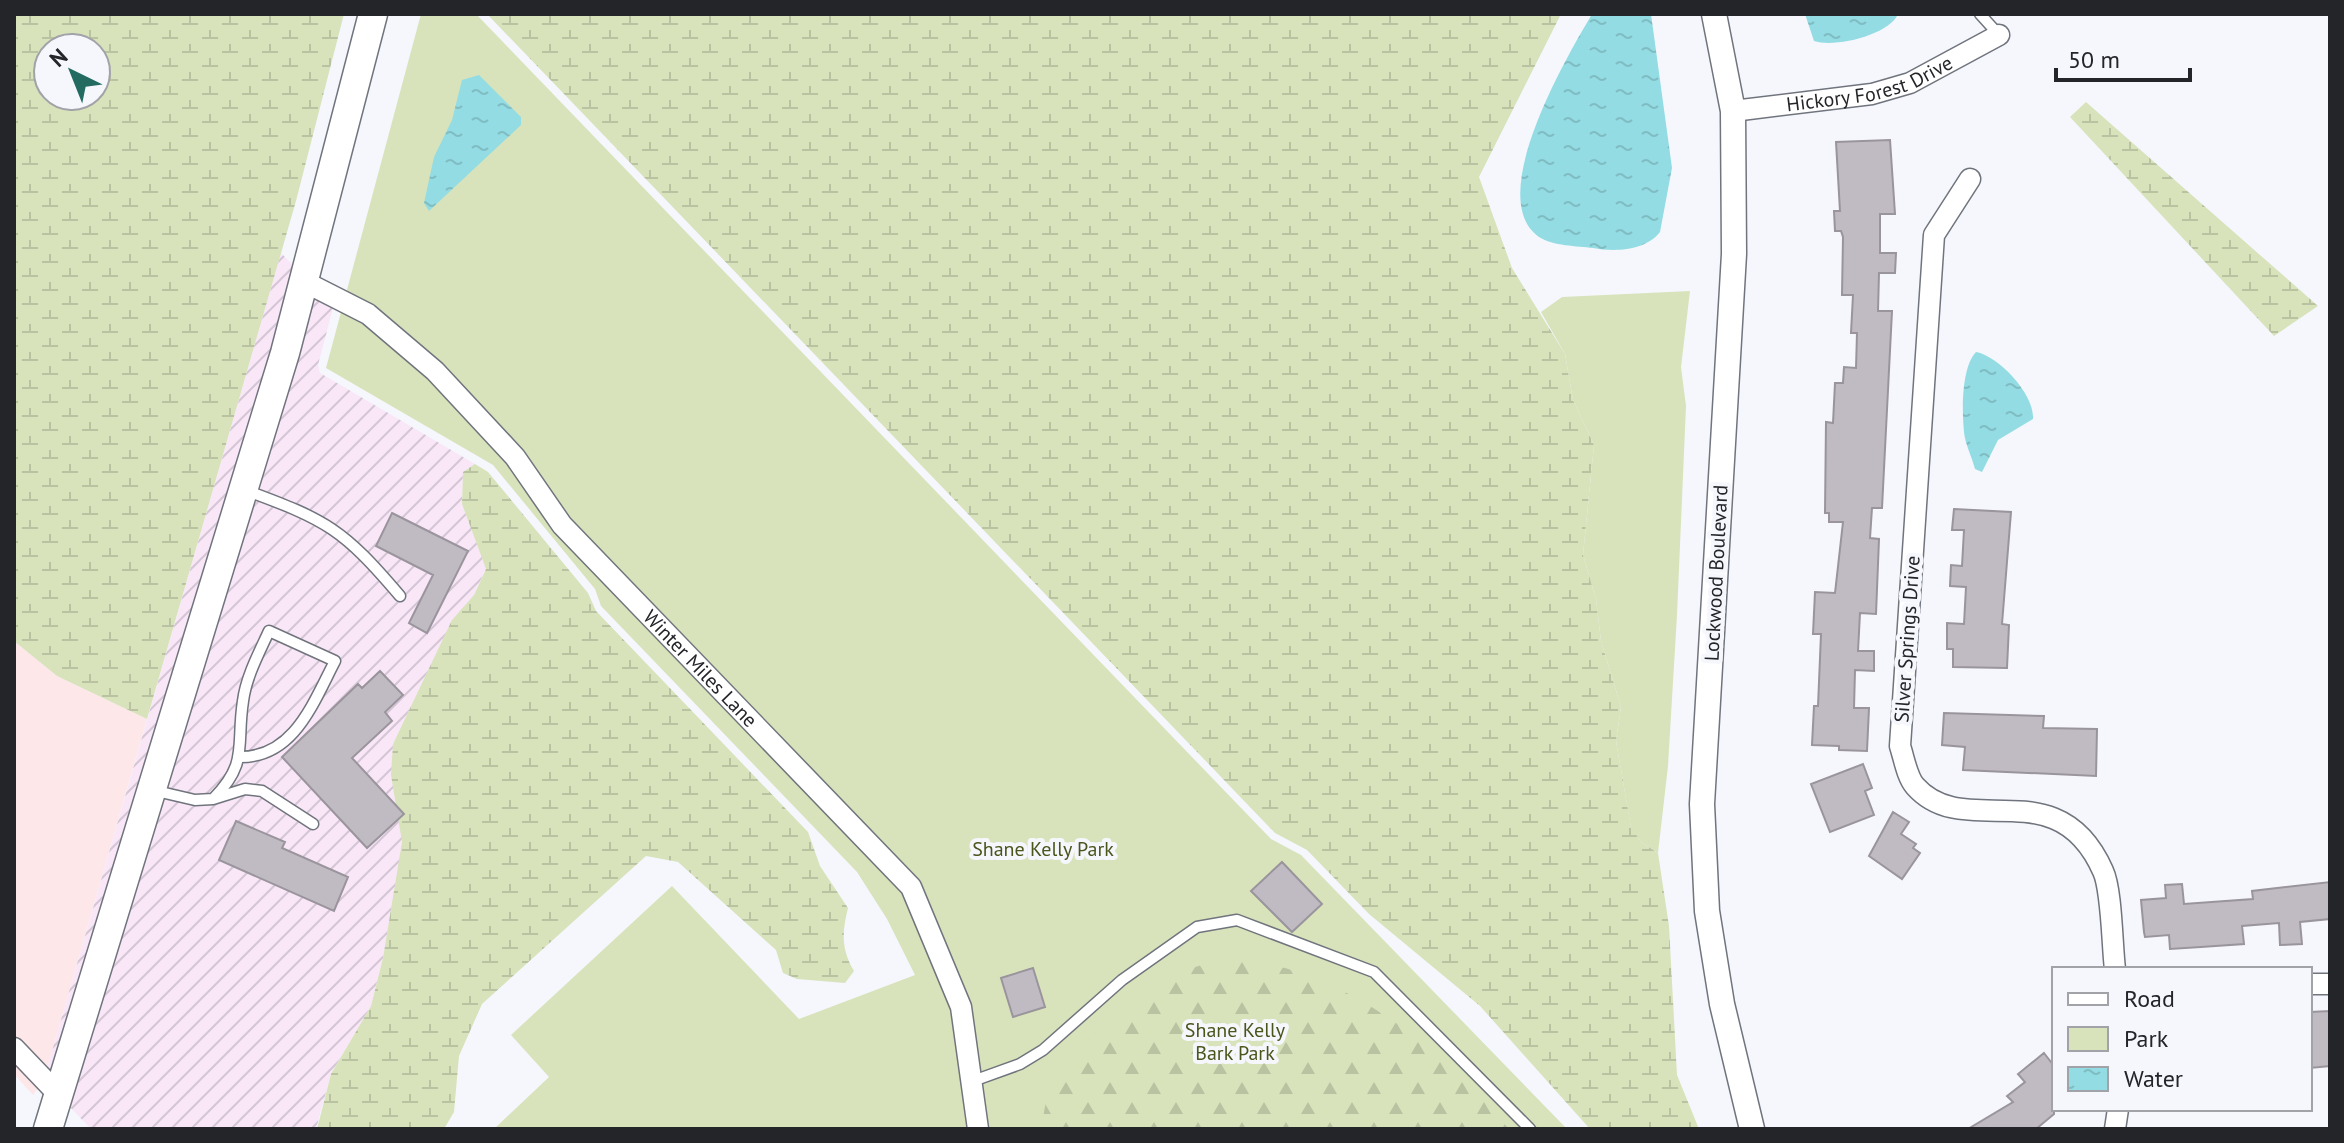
<svg xmlns="http://www.w3.org/2000/svg" width="2344" height="1143" font-family="'PT Sans',sans-serif">
	<defs>
		<pattern id="industrial-furrows" width="10" height="10" patternUnits="userSpaceOnUse" patternTransform="scale(2)"><rect width="10" height="10" fill="#f9e7f8"/><path d="M-1 1l2-2M0 10L10 0M9 11l2-2" fill="none" stroke="#d5c6d5"/></pattern>
		<pattern id="forest-firs" width="22" height="20" patternUnits="userSpaceOnUse" patternTransform="scale(2)"><rect width="22" height="20" fill="#d8e3bb"/><path d="M5 1l3.5 6h-7zM16 11l3.5 6h-7z" fill="#b9c3a1"/></pattern>
		<pattern id="wetland-marsh" width="20" height="14" patternUnits="userSpaceOnUse" patternTransform="scale(2)"><rect width="20" height="14" fill="#d8e3bb"/><path d="M1 5h8M5 5V1M11 12h8M15 12V8" fill="none" stroke="#b9c3a1"/></pattern>
		<pattern id="water-ripples" width="26" height="14" patternUnits="userSpaceOnUse" patternTransform="scale(2)"><rect width="26" height="14" fill="#93dce3"/><path d="M2 4q2-2 4 0t4 0M15 11q2-2 4 0t4 0" fill="none" stroke="#7fbdc3"/></pattern>
	</defs>
	<rect width="100%" height="100%" fill="#f5f7fd"/>
	<path fill="#fde7e9" d="M14 641 57 676 147 719 44 1079 33 1095 14 1074Z"/>
	<path fill="url(#industrial-furrows)" d="M281 253 298 270 48 1085 44 1079Z
		M312 295 333 308 318 365 320 373 475 464 463 472 462 504 486 568 474 595 452 621 393 744 403 842 383 958 371 1006 331 1074 316 1129H91L65 1102Z"/>
	<path fill="#d8e3bb" d="M421 14H476L1271 839 1301 855 1567 1129H494L549 1077 511 1035 672 886 799 1019 915 975 887 919 857 872 601 606 595 589 493 465 326 368Z
		M1690 291 1681 367 1686 406 1677 615 1668 766 1658 853 1641 842 1631 828 1616 741 1621 707 1601 641 1596 599 1583 555 1594 445 1573 400 1565 354 1541 312 1562 297Z"/>
	<path fill="url(#forest-firs)" d="M1229 959C1307 962 1378 1006 1437 1054 1463 1075 1486 1104 1509 1129H1041C1044 1115 1045 1099 1051 1086 1067 1053 1127 1003 1159 983 1180 969 1205 964 1229 959Z"/>
	<path fill="url(#wetland-marsh)" fill-rule="evenodd" d="M14 14H344L296 201 147 719 57 676 14 641ZM48 48H96V96H48Z
		M487 14H1561L1479 177 1512 268 1565 354 1573 400 1594 445 1583 555 1596 599 1601 641 1621 707 1616 741 1631 827 1641 842 1658 853 1669 926 1677 1075 1699 1129H1590L1480 1006 1369 914 1307 850 1275 833Z
		M2086 102 2318 306 2274 336 2070 117Z
		M475 464 488 472 588 593 596 611 808 832 820 866 848 908C842 932 841 949 854 971L845 983 797 979 783 973 776 950 678 862 646 856 482 1004 459 1056 454 1112 444 1129H317L331 1074 371 1006 383 958 402 842 391 775 393 744 452 620 474 595 486 569 462 504 463 472Z"/>
	<path fill="url(#water-ripples)" d="M1592 14H1651L1672 168 1660 232C1645 251 1615 252 1593 248 1577 246 1553 246 1539 237 1483 198 1568 55 1592 14Z
		M1805 14H1898C1889 35 1835 48 1814 41Z
		M479 75 521 117V125L429 211 424 203 434 157 452 120 462 80Z
		M1976 352C1999 356 2035 395 2033 419L1998 440 1982 472 1975 469C1972 457 1965 444 1964 432 1962 412 1961 368 1976 352Z"/>
	<path fill="#c0bbc3" stroke="#9a949d" stroke-width="2" d="M1890 140 1895 214H1880V253H1896L1895 273H1879L1878 311H1892L1882 508H1872L1870 538 1879 539 1876 614 1860 613 1858 651H1874V671L1855 670 1854 708H1869L1867 751 1839 750V746L1812 745 1814 706H1818L1821 634H1813L1815 592 1835 593 1843 522H1829V513H1825L1826 422 1833 423 1835 383H1843L1844 367 1856 368 1857 333H1851L1853 295H1842L1843 237 1841 231H1835L1834 211H1840L1836 142Z
		M1954 509 2011 512 2002 624 2009 625 2007 668 1953 667V649H1947V623L1964 624 1966 587 1950 586 1951 565 1962 566 1964 530H1952Z
		M392 513 468 551 427 633 409 623 433 575 376 546Z
		M380 671 403 695 385 712 392 721 352 758 404 814 367 848 282 757 358 684 362 688Z
		M1944 713 2044 716 2043 728 2097 729 2096 776 1963 770 1965 747 1942 745Z
		M1863 764 1872 788 1865 791 1874 815 1830 832 1811 784Z
		M1893 812 1909 822 1901 834 1916 844 1913 848 1920 853 1902 879 1869 856Z
		M236 821 285 842 282 848 348 877 334 911 219 860Z
		M1282 862 1322 904 1292 932 1251 891Z
		M2330 882V919L2300 922 2302 944 2280 945 2279 923 2242 926 2244 944 2201 947 2170 949 2169 935 2145 937 2144 932 2141 900 2166 898 2165 885 2182 884 2184 904 2253 899 2252 891Z
		M1033 968 1045 1007 1013 1017 1001 978Z
		M2330 1011V1066L2310 1068V1012Z
		M2044 1053 2054 1066V1114L2036 1129H1968L2013 1102 2007 1096 2025 1082 2018 1074Z"/>
	<g fill="none" stroke-linecap="round" stroke-linejoin="round">
		<g stroke="#70747d" stroke-width="13">
			<path id="service" d="M1980 14 1999 35
				M245 490C327 520 343 529 400 596
				M152 790 195 800 213 799 245 789 262 791 313 824
				M213 799C249 763 236 746 243 701 246 677 259 653 269 631L335 661C313 703 294 758 239 757
				M973 1081 1020 1064 1043 1050 1122 980 1197 927 1237 920 1374 972 1530 1129"/>
		</g>
		<g stroke="#70747d" stroke-width="23">
			<g id="minor">
				<path id="s1" d="M1733 111 1872 94 1910 83 1999 35"/>
				<path d="M1970 179 1934 235 1900 746C1904 758 1907 777 1915 786 1965 843 2057 767 2103 871 2112 890 2112 946 2115 969"/>
				<path id="s2" d="M305 282 368 314 435 371 515 457 562 525 911 887 961 1007 978 1129"/>
				<path d="M2310 984H2330"/>
				<path d="M14 1048 57 1093"/>
				<path d="M2115 1129 2118 1109"/>
			</g>
		</g>
		<g stroke="#70747d" stroke-width="27">
			<path id="tertiary" d="M1714 14 1733 111 1734 254 1702 804 1707 911 1722 1004 1752 1129"/>
		</g>
		<g stroke="#70747d" stroke-width="31">
			<path id="secondary" d="M48 1129 285 353 373 14"/>
		</g>
		<use href="#service" stroke="#fff" stroke-width="10"/>
		<use href="#minor" stroke="#fff" stroke-width="20"/>
		<use href="#tertiary" stroke="#fff" stroke-width="24"/>
		<use href="#secondary" stroke="#fff" stroke-width="28"/>
	</g>
	<g text-anchor="middle" dominant-baseline="central" stroke-width="8" stroke-linejoin="round" paint-order="stroke">
		<g font-size="20" fill="#242529" stroke="#f5f7fd">
			<text stroke="none"><textPath href="#s1" startOffset="140">Hickory Forest Drive</textPath></text>
			<text transform="translate(1716 573) rotate(-87)">Lockwood Boulevard</text>
			<text transform="translate(1907 639) rotate(-86)">Silver Springs Drive</text>
			<text stroke="none"><textPath href="#s2" startOffset="558">Winter Miles Lane</textPath></text>
		</g>
		<g font-size="20" fill="#49551b" stroke="#f5f7fd">
			<text x="1043" y="849">Shane Kelly Park</text>
			<text x="1235" y="1030">Shane Kelly<tspan x="1235" dy="23">Bark Park</tspan></text>
		</g>
	</g>
	<rect width="2344" height="1143" fill="none" stroke="#242529" stroke-width="32"/>
	<rect x="2052" y="967" width="260" height="144" fill="#f5f7fd" stroke="#a1a3a8" stroke-width="2"/>
	<rect x="2068" y="993" width="40" height="12" fill="#ffffff" stroke="#a1a3a8" stroke-width="2"/>
	<text x="2124" y="1007" font-size="24" fill="#242529">Road</text>
	<rect x="2068" y="1027" width="40" height="24" fill="#d8e3bb" stroke="#a1a3a8" stroke-width="2"/>
	<text x="2124" y="1047" font-size="24" fill="#242529">Park</text>
	<rect x="2068" y="1067" width="40" height="24" fill="url(#water-ripples)" stroke="#a1a3a8" stroke-width="2"/>
	<text x="2124" y="1087" font-size="24" fill="#242529">Water</text>
	<g transform="translate(72 72) rotate(317)"><circle r="38" fill="#f5f7fd" stroke="#a1a3a8" stroke-width="2"/>
	<path d="M0-6L14 30L0 20L-14 30Z" fill="#236b61"/>
	<text y="-12" font-size="22" font-weight="bold" text-anchor="middle" fill="#242529">N</text>
	</g>
	<path d="M2056 68v12h134v-12" fill="none" stroke="#242529" stroke-width="4"/>
	<text x="2068" y="68" font-size="24" fill="#242529" stroke="#f5f7fd" stroke-width="6" paint-order="stroke">50 m</text>
</svg>
